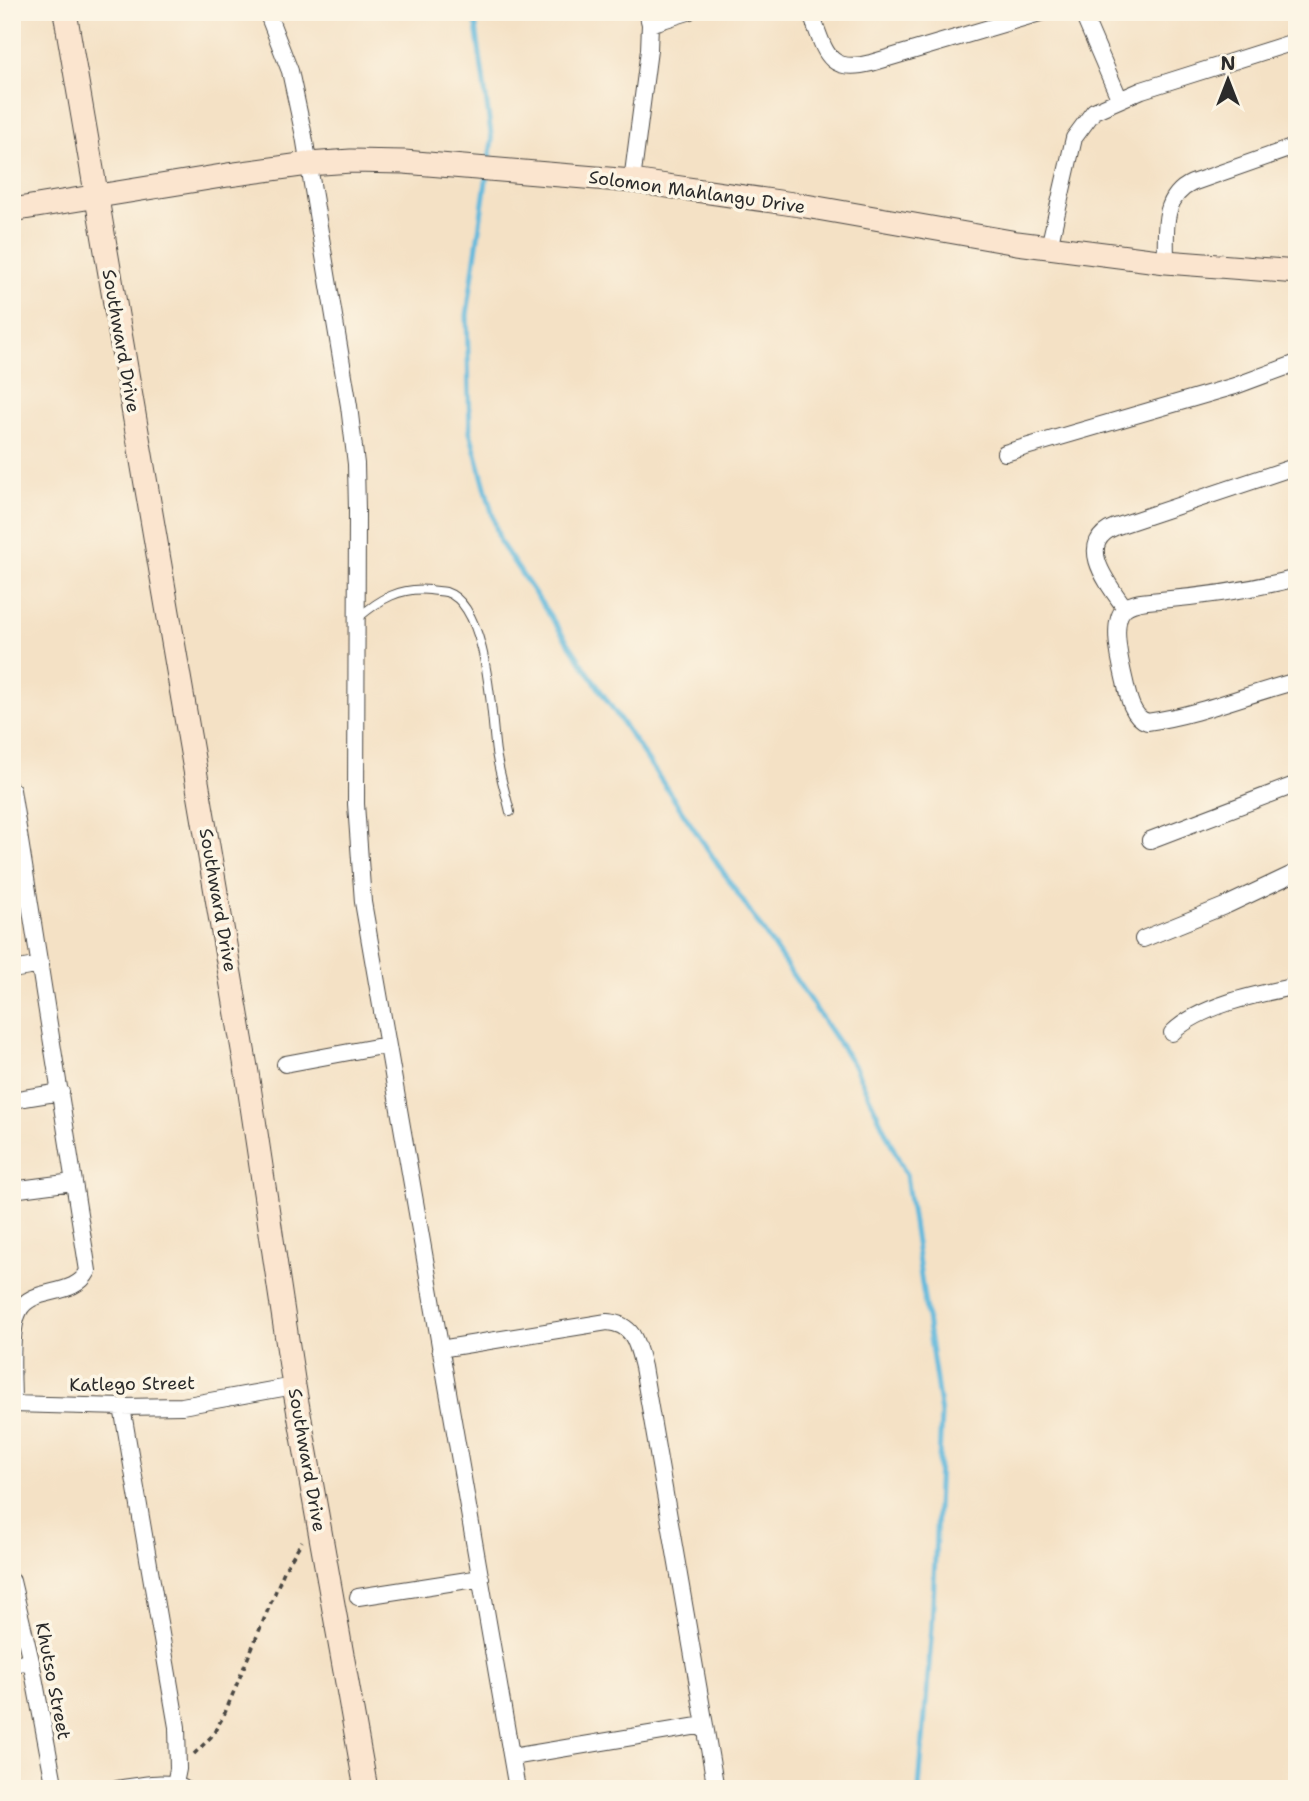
<svg xmlns="http://www.w3.org/2000/svg" width="1309" height="1801" font-family="'Shantell Sans',sans-serif">
	<rect width="100%" height="100%" fill="#fcf5e5"/>
	<filter id="ink" filterUnits="userSpaceOnUse"><feTurbulence type="fractalNoise" baseFrequency=".0143" numOctaves="2"/><feDisplacementMap in="SourceGraphic" scale="14" xChannelSelector="R" yChannelSelector="G"/><feConvolveMatrix kernelMatrix="1 2 1 2 8 2 1 2 1" color-interpolation-filters="sRGB"/></filter>
	<filter id="wash" filterUnits="userSpaceOnUse"><feTurbulence type="fractalNoise" baseFrequency=".00686" numOctaves="4" result="noise"/><feDisplacementMap in="SourceGraphic" scale="28" xChannelSelector="R" yChannelSelector="G"/><feGaussianBlur stdDeviation="1.57" result="paint"/><feColorMatrix in="noise" values="0 0 0 0 0 0 0 0 0 0 0 0 0 0 0 0 0 1.4 0 .05"/><feComposite in="paint" operator="in"/></filter>
	<g filter="url(#wash)">
		<rect width="100%" height="100%" fill="#f4e1c5"/>
		<g fill="none" stroke-linecap="round" stroke-linejoin="round">
			<path stroke="#5eb8dc" stroke-width="5" d="M474 12 492 141 488 165
				M487 174 467 315 470 432 500 542 855 1067 906 1175 941 1414 932 1627 919 1789"/>
		</g>
	</g>
	<g filter="url(#ink)">
		<g fill="none" stroke-linecap="round" stroke-linejoin="round">
			<g stroke="#494642" stroke-width="10">
				<path id="lane" d="M358 618C380 599 400 587 430 590 435 591 441 591 446 592 487 605 491 709 495 744 497 767 505 790 510 812"/>
			</g>
			<g stroke="#494642" stroke-width="18">
				<path id="street" d="M267 12 290 71 304 136 349 406 356 464 357 511 356 804 363 902 517 1789
					M810 12C825 48 825 75 871 63L1043 12
					M1082 12 1119 98
					M650 24 688 12
					M632 181 649 50 650 24 647 12
					M1049 247 1074 138 1094 111 1142 90 1297 41
					M1166 262C1166 232 1161 197 1192 183L1297 146
					M1005 453 1235 386 1297 363
					M1297 578C1250 590 1208 596 1160 600 1149 601 1133 601 1124 609 1110 623 1121 665 1125 682 1128 696 1132 717 1147 722 1199 715 1247 694 1297 681
					M1125 608C1109 585 1074 543 1115 527L1297 466
					M12 790 88 1271C74 1299 32 1285 19 1311 9 1330 13 1381 13 1404
					M1150 840 1297 784
					M1143 939 1227 905 1297 872
					M12 970 41 965
					M1172 1033C1200 1005 1258 994 1297 986
					M285 1064 387 1045
					M12 1100 61 1092
					M12 1190 73 1182
					M440 1349 607 1322C634 1324 637 1343 643 1367L716 1789
					M12 1404 122 1407 182 1406 294 1386
					M122 1407 177 1727 178 1769 175 1784
					M12 1581 31 1661 55 1789
					M358 1597 481 1578
					M12 1664 31 1661
					M512 1757 704 1725
					M117 1789C138 1786 164 1779 183 1788"/>
			</g>
			<g stroke="#494642" stroke-width="25">
				<path id="secondary" d="M65 12 247 1073 294 1386 366 1789
					M12 210 228 175 308 164 351 161 404 162 632 181 800 205 1017 243 1166 262 1297 272"/>
			</g>
			<path stroke="#494642" stroke-width="3.5" stroke-dasharray="5 5" stroke-linecap="butt" d="M194 1754 212 1736 224 1715 285 1569 302 1541"/>
			<use href="#lane" stroke="#fff" stroke-width="8"/>
			<use href="#street" stroke="#fff" stroke-width="16"/>
			<use href="#secondary" stroke="#fbe5cf" stroke-width="23"/>
		</g>
	</g>
	<g text-anchor="middle" dominant-baseline="central" stroke-width="7" stroke-linejoin="round" paint-order="stroke">
		<g font-size="18" fill="#2b2b2b" stroke="#fcf5e5">
			<text transform="translate(697 192) rotate(8)">Solomon Mahlangu Drive</text>
			<text transform="translate(121 341) rotate(80)">Southward Drive</text>
			<text transform="translate(218 900) rotate(80)">Southward Drive</text>
			<text transform="translate(132 1384) rotate(-1)">Katlego Street</text>
			<text transform="translate(307 1460) rotate(80)">Southward Drive</text>
			<text transform="translate(53 1681) rotate(79)">Khutso Street</text>
		</g>
	</g>
	<rect width="1309" height="1801" fill="none" stroke="#fcf5e5" stroke-width="42"/>
	<g transform="translate(1228 80)" stroke="#fcf5e5" stroke-width="5" paint-order="stroke">
	<path d="M0-5L12 26L0 18L-12 26Z" fill="#2b2b2b"/>
	<text y="-10" font-size="19" font-weight="bold" text-anchor="middle" fill="#2b2b2b">N</text>
	</g>
</svg>
